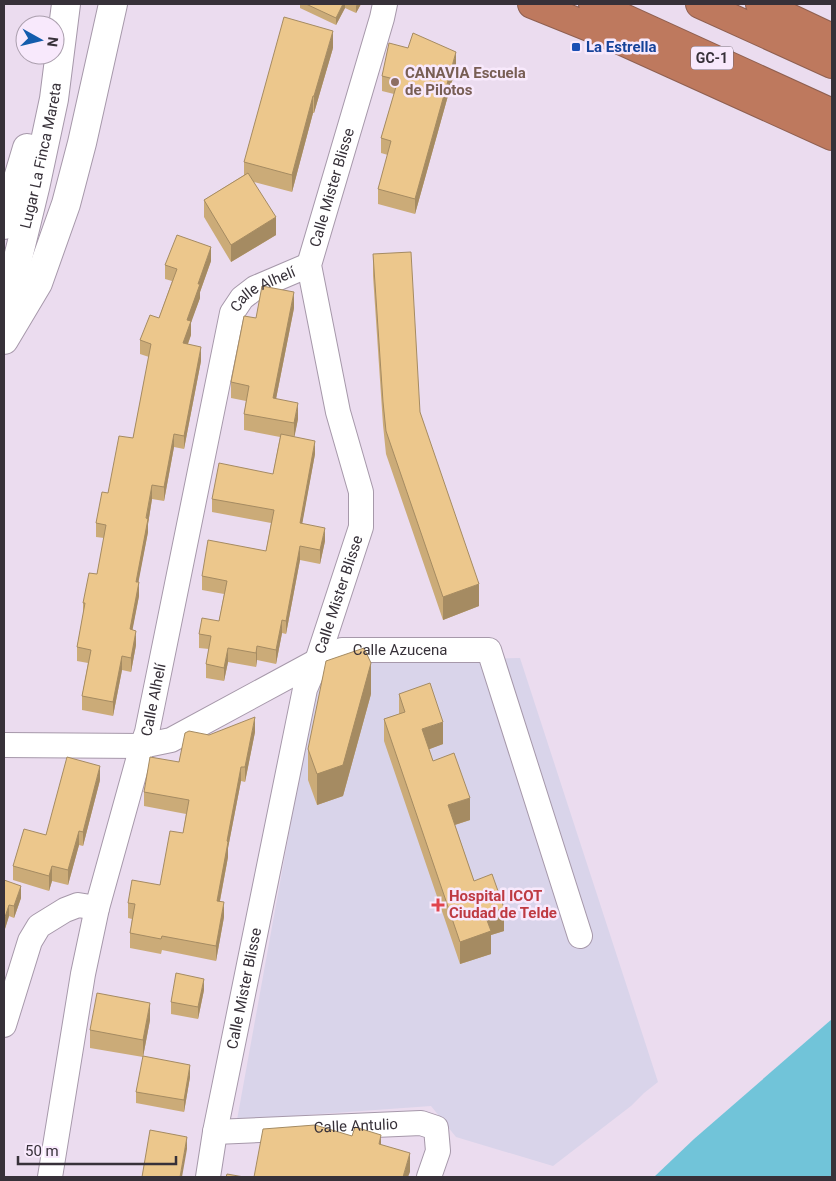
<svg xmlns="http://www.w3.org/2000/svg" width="836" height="1181" font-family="Roboto,sans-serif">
	<rect width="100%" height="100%" fill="#ebdcef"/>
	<path fill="#d9d4ea" d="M520 658 658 1082 644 1093 631 1106 553 1166 456 1137 431 1106 237 1120 308 728 323 671 338 662Z"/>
	<path fill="#71c4d9" d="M832 1019V1177H654L694 1139Z"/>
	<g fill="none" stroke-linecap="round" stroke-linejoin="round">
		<g stroke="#a698aa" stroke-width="26">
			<g id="minor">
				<path id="s1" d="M4 745 142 746 171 740 317 661 342 650H489L580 936"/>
				<path d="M4 1025 30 941 39 926 65 910 78 905 97 908"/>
				<path id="s2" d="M215 1132 421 1123 436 1128 438 1151 429 1177"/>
				<path id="s3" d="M50 1177 83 974 97 908 142 746 147 732 232 313 242 298 255 288 309 265"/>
				<path id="s4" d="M208 1177 215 1132 305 689 317 661 361 527V492L338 412 309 265 382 18 385 4"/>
			</g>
		</g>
		<g stroke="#a698aa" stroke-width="30">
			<g id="tertiary">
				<path d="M4 225 27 148"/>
				<path id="s5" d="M4 306 16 266 35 188 54 99 66 4"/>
				<path d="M4 340 38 283 66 204 82 143 113 4"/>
			</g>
		</g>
		<g stroke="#8f6051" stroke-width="30">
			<path id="motorway" d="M532 4 609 35 832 136
				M593 4 832 113
				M700 4 832 64
				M760 4 832 38"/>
		</g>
		<use href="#minor" stroke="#fff" stroke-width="24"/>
		<use href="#tertiary" stroke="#fff" stroke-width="28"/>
		<use href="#motorway" stroke="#be795e" stroke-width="28"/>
	</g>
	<path fill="#cbab78" d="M300 4H361L356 13 345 8 336 25 300 8Z
		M333 48 314 113H313L292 192 254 182 276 235 231 262 204 217V200L244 175V162Z
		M456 67 415 214 378 204V189L388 155 381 153V138L394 94 382 91V76Z
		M373 254 420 412 479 606 443 620 386 454 383 425 373 276Z
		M211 261 200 292V298L191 321V335L188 344 201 361 184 449 174 447 164 501 152 499 148 524V532L138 582 139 596 132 630 136 645 131 672 122 670 113 716 82 710V696L88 663 77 661V647L83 615V603L97 574 104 538 96 537V523L108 493 133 438 149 357 140 354V340L159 318 172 281 165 279V265Z
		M294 308 276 399 298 419 294 437 315 454 302 523 325 541 320 564 300 560 286 634 282 633 276 664 257 660 256 667 228 662 224 681 206 678V664L209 649 199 648V634L219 621 224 594 202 590V576L266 551 271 523 212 512V499L273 474 280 437 244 430V414L246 401 231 398V382L256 318Z
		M371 694 343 796 317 805 308 780V749Z
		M399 694 443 744 429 749 433 761 470 820 455 825 474 881 504 931 491 935V954L460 964 384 741V719L399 714Z
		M255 732 245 782 241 781 228 848V857L220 901 224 917 216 961 162 950 161 954 130 948V933L132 919 128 918V903L160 885 183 833 186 814 144 806V792L179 762 209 735Z
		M100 780 83 846 79 845 68 885 52 881 49 891 13 880V866L46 835Z
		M4 880 21 898 14 918 9 916 4 932Z
		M204 990 198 1019 171 1014V1002Z
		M150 1020 143 1057 90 1048V1030Z
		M190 1077 184 1112 136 1103V1092Z"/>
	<path fill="#a58b62" d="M343 4H345V8L336 25V18Z
		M357 4H361L356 13V6Z
		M333 31V48L314 113V96Z
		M456 52V67L415 214V199Z
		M313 96V113L292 192V175Z
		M276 217V235L231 262V245Z
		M211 247V261L200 292V298L187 334V320L198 284Z
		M294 292V308L273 414V398Z
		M191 321V335L183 357V343Z
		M201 347V361L184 449V436Z
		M298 403V419L294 439V423Z
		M174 434V447L164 501V487Z
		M315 441V454L300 536V523Z
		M152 485V499L148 524V532L136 595V582Z
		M325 528V541L320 564V550Z
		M300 546V560L286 634V621Z
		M139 582V596L130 643V629Z
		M479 584V606L443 620V597Z
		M282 620V633L276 664V650Z
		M136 631V645L131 672V658Z
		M257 646V660L256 667V653Z
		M228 648V662L224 681V668Z
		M122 656V670L113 716V702Z
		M371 663V694L343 796 317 805V774Z
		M255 717V732L245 782V767Z
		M443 722V744L422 752V729Z
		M100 766V780L83 846V832Z
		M241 767V781L228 848V857L217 916V901L227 841Z
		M470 798V820L448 827V805Z
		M79 831V845L68 885V870Z
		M52 866V881L49 891V876Z
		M21 886V898L14 918V906Z
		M224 902V917L216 961V946Z
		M9 905V916L4 932V920Z
		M504 908V931L491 935V954L460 964V942L485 915Z
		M204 979V990L198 1019V1007Z
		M150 1003V1020L143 1057V1040Z
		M190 1065V1077L184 1112V1100Z
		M381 1135V1154L379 1144Z
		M187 1137V1149L182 1177H180Z
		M410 1153V1172L408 1177H403Z"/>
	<path fill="#ecc78c" stroke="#a58b62" d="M306 4H343L336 18Z
		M284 17 333 31 314 96H313L292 175 244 162Z
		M413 33 456 52 415 199 378 189 391 141 381 138 398 80 382 76 389 43 408 48Z
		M248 173 276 217 231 245 204 200Z
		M177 235 211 247 198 284H200L187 320 191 321 183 343 201 347 184 436 174 434 164 487 152 485 146 518 148 519 136 582H139L130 629 136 631 131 658 122 656 113 702 82 696 91 650 77 647 85 603H83L89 573 97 574 106 525 96 523 102 492 108 493 119 436 133 438 151 344 140 340 150 315 159 318 177 269 165 265Z
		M411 252 420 412 479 584 443 597 386 431 383 402 373 254Z
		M262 286 294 292 273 398 298 403 294 423 244 414 249 386 231 382 244 316 256 318Z
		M281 434 315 441 300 523 325 528 320 550 300 546 286 621 282 620 276 650 257 646 256 653 228 648 224 668 206 664 211 636 199 634 202 618 219 621 227 581 202 576 208 540 266 551 274 510 212 499 219 463 273 474Z
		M364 648 371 663 343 765 317 774 308 749 326 661Z
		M430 683 443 722 422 729 433 761 454 753 470 798 448 805 474 881 492 874 504 908 485 915 491 931 460 942 384 719 405 712 399 694Z
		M255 717 245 767H241L227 841 228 842 217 901 224 902 216 946 162 936 161 939 130 933 135 904 128 903 132 880 160 885 170 831 183 833 189 800 144 792 150 757 179 762 185 733 189 731 209 735Z
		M67 757 100 766 83 832 79 831 68 870 52 866 49 876 13 866 24 829 46 835Z
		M4 880 21 886 14 906 9 905 4 920Z
		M176 973 204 979 198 1007 171 1002Z
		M97 993 150 1003 143 1040 90 1030Z
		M143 1056 190 1065 184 1100 136 1092Z
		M315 1125 352 1136 355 1127 381 1135 379 1144 410 1153 403 1177H254L263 1129Z
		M150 1130 187 1137 180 1177H142Z
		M227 1174 244 1177H226Z"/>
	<rect fill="#1a4fb4" stroke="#f8e9fc" stroke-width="2" x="571" y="42" width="10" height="10" rx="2.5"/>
	<circle fill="#8d6e63" stroke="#f8e9fc" stroke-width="2" cx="395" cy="82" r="5"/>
	<path fill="#e0444e" stroke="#f8e9fc" stroke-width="2" d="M435.5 897.5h5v5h5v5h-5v5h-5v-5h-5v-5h5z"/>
	<g text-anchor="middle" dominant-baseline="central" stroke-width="5" stroke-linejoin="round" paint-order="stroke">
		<rect fill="#f8e9fc" stroke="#716874" stroke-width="1" x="691" y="46.5" width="42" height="23" rx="4"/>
		<g font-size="14" font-weight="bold" fill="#373139">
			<text x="712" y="58">GC-1</text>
		</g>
		<g font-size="15" font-weight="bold" fill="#164399" stroke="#f8e9fc" text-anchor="start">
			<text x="586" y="47">La Estrella</text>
		</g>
		<g font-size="15" font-weight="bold" fill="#785e54" stroke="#f8e9fc" text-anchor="start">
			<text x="405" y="73">CANAVIA Escuela<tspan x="405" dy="17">de Pilotos</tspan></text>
		</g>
		<g font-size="15" fill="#373139" stroke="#f8e9fc">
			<text stroke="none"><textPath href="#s5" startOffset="155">Lugar La Finca Mareta</textPath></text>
			<text stroke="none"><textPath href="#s4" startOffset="1018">Calle Mister Blisse</textPath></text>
			<text stroke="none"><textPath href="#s3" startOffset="924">Calle Alhelí</textPath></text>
			<text stroke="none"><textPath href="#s4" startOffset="598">Calle Mister Blisse</textPath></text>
			<text stroke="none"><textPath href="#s1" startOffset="419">Calle Azucena</textPath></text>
			<text stroke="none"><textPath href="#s3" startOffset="489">Calle Alhelí</textPath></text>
			<text stroke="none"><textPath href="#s4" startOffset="192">Calle Mister Blisse</textPath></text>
			<text stroke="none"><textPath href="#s2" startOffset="141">Calle Antulio</textPath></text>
		</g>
		<g font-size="15" font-weight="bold" fill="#be3a42" stroke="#f8e9fc" text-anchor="start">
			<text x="449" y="896">Hospital ICOT<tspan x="449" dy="17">Ciudad de Telde</tspan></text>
		</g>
	</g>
	<rect width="836" height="1181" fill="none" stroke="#373139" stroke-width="10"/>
	<g transform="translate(40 40) rotate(98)"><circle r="24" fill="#f8e9fc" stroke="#ab9fae"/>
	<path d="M0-4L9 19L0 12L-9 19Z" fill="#145dad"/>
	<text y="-8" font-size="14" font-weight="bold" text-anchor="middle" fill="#373139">N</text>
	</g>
	<path d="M18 1156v8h158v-8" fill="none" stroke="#373139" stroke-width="2.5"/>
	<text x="25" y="1156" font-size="15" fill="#373139" stroke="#f8e9fc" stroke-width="4" paint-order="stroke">50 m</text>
</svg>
